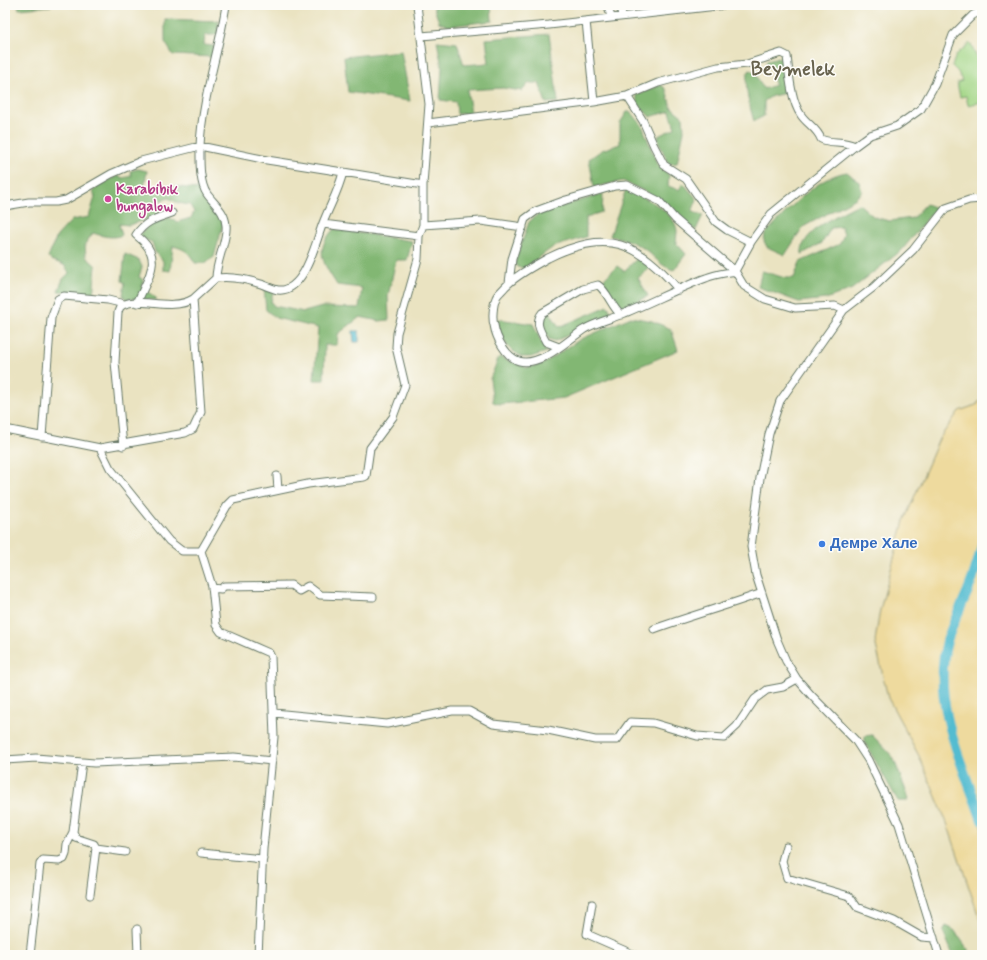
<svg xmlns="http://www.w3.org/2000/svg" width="987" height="960" font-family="Mynerve,sans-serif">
	<rect width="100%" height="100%" fill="#fdfcf7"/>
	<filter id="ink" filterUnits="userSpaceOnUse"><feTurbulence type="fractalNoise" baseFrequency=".025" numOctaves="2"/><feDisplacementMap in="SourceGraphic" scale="8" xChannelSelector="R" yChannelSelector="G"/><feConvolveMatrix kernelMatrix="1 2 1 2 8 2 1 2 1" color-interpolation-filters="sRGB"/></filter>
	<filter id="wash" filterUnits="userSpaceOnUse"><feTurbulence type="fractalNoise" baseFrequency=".012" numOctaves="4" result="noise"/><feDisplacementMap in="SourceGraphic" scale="16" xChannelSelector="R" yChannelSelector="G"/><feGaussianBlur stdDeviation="0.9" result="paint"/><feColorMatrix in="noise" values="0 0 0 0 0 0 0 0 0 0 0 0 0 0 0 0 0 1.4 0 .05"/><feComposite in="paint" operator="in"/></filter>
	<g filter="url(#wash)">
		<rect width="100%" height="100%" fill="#eae3c1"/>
		<path fill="#a3d686" stroke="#618a5d" d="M970 43 982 69V102L968 105 966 96 960 97 957 83 962 81 958 72 952 66 956 55Z"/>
		<path fill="#82b773" stroke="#507a54" d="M18 5H51V6L19 9Z
			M433 5H491L492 21 448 26 439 22Z
			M165 19 219 21 217 35H205L204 45 214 46 212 57 173 55 165 42Z
			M549 34 558 102 546 103 539 83H529L522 91 503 88 467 90 471 113 457 114 456 102 440 100 442 67 437 41 457 43 464 65 489 63 486 39Z
			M401 51 410 101 348 92 344 57Z
			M783 57 785 60 789 87 786 93 772 96 764 101V116L754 121C751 111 741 78 750 70L754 72 764 89 775 85 772 67H768L766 63 767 61Z
			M661 85 666 89 671 107 683 117 684 131 677 163 669 164 659 143 658 136 675 128 670 111 650 117 638 104 636 95Z
			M627 112H631L642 125 657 164 669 175 668 186 679 190 683 183 697 199 692 212 703 215 696 230 680 221 646 192 623 181 594 187 589 159 602 150 620 144V123Z
			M138 169 147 171 144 188 171 186 196 189 201 193 221 217 223 224 214 257 205 263H195C189 252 185 249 173 246L170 271 163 270V261L155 252 152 242 144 239 140 235 150 223 170 218 177 222 191 218 194 212 190 205 178 203 169 198 156 202 160 215 129 225 119 224 122 235C113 239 102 236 93 233L85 244 86 257 96 266 93 295 58 291 63 279 69 273 64 265 51 260 48 257 57 236 72 220 89 217 95 197 93 191 100 184 117 176 123 178 132 176 130 171Z
			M847 172 859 182 862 191 856 198 803 227 785 255 767 247 764 241 765 234C786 213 815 177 847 172Z
			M626 189C642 197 675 210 677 231 677 235 676 239 676 243L686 254 674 270C659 266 655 256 643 248 632 241 622 238 610 236Z
			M603 194 602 212 586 217V237L553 247 525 268 517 267 515 262 529 222 539 213Z
			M859 204 874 217 889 221 913 218 926 204 936 208 902 250 852 289 826 299 799 302 758 287 762 271 785 278H794L800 262 840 244 844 234 841 227 831 228 822 243 802 254C799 232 843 212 859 204Z
			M334 229 412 241 407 260H396L388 296 389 320 379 321 360 317 338 334 337 345H325L324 380H314L318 328 276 318 266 310 264 289 273 292 271 302 274 306 304 312 322 307 359 308 362 288 337 285C324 264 313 251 334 229Z
			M125 254 139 260 142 267 139 277 144 280 141 286 157 299 155 300 126 299 123 295 125 283 122 281Z
			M639 257 652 266 638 278 648 296 619 310 601 282 617 266 624 271Z
			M608 306 612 315 555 341 549 339 540 322 542 317 549 311 559 327Z
			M631 317 652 321 671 329 678 350 564 398 500 404 493 402 490 379 499 357 527 368 543 364 579 340Z
			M498 319 533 324 546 352 531 357H522L510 349 499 334Z
			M872 735 893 757 909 799 906 801H898L865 743V736Z
			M946 926 954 930 972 955H953L943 931Z"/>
		<path fill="#eeda9e" stroke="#868c69" d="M982 398V926L947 823 919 756 888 698 875 641 880 610 904 521 939 439 959 411 976 405Z"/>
		<path fill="#53bcd0" stroke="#397c82" d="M353 331H359V342H354Z"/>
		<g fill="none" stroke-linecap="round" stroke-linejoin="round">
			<path stroke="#53bcd0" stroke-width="10" d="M982 546C977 566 971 586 962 604 957 616 951 628 947 641 931 703 962 763 982 820"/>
		</g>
	</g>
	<g filter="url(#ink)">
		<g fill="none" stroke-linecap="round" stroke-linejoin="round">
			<g stroke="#667765" stroke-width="9">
				<path id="minor" d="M608 5 611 18
					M620 5 622 16
					M586 21 594 102
					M421 36 549 25 726 5
					M627 96 658 83 718 67 747 64 781 53 787 56C789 73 791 101 801 115 807 124 817 128 821 139 832 144 842 140 855 146
					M428 123 594 102 627 96 643 121 654 146 664 165 686 179 716 222 727 230 751 242
					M343 172 423 185
					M5 206 29 202H56L66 200 111 174 141 161 200 146 267 160 343 172C339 190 330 205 323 223 316 240 305 293 278 290 273 289 266 286 261 284 246 279 231 276 216 278
					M323 224 419 236 423 225V185L429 104 417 5
					M423 225 481 221 523 227
					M509 283 512 259 525 219 536 211 566 200 615 186 627 185 659 201 675 219 735 271 751 242 771 214 855 146 870 135 897 126 921 109 935 84 953 35 973 15 982 11
					M679 290C637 242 608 228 548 258 534 266 516 275 505 287 503 290 497 294 496 298 493 305 492 319 494 325 496 338 506 357 519 361 540 367 567 341 583 330 596 322 612 319 625 313 652 302 679 288 706 278 715 274 726 273 735 271L744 286 765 299 795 308 835 306 844 310
					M137 303C149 275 165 257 136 235 145 221 157 218 172 213
					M559 347 546 342C541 332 534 323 542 313L583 289 598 285C608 292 611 306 621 315
					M5 429 100 448 110 468 169 541 182 551H201L212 586 216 625 221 632 269 653 271 657 274 737 263 849 258 955
					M42 437 51 318 58 299 64 296 108 300 124 304
					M123 446 115 362 118 312 120 307C135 294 169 313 193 299
					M100 448 185 433 193 429 201 412 193 299 216 278C216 261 228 239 226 225 225 211 214 204 207 194 199 182 200 160 200 146 202 98 219 52 226 5
					M277 476 278 490
					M201 551 227 506 233 500 308 484 364 477 366 476 370 448 393 417 405 385 396 347 397 333 418 259 419 236
					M212 588 221 589 224 586 291 585 299 591 308 586 320 595 373 597
					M654 629C690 616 726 606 762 593
					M274 713 387 724 452 711H469L493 724 548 730 595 740H617L630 722 653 723 697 736 724 738 737 726 755 699 767 690 783 687 797 679
					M5 760 36 758 94 763 234 757 272 761
					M73 832 76 838 94 844 96 848 90 895
					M786 846 782 861 787 878 849 896 857 907 894 921 922 937 934 938
					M96 848 125 852
					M201 853 263 859
					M592 904 587 934 635 955
					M137 929 138 955
					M30 955 40 864 43 860 59 861 64 859 66 854 67 844 73 832 82 762
					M939 955 899 824 868 760 855 740 812 696 797 679 786 661 777 640 756 575 751 547 760 478 769 434 780 401 844 310 874 287 913 250 946 208 969 200 982 199"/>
			</g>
			<use href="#minor" stroke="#fff" stroke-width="7"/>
		</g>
	</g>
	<circle fill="#d1479c" stroke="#fdfcf7" stroke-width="1.5" cx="108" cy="199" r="4"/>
	<circle fill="#3f7fe0" stroke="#fdfcf7" stroke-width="1.5" cx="822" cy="544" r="4"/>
	<g text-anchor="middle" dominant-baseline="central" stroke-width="3" stroke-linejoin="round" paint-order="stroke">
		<g font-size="15" font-weight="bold" fill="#b23c85" stroke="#fdfcf7" text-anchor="start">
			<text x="116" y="190">Karabibik<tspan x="116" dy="17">bungalow</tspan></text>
		</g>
		<g font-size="15" font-weight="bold" fill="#366cbe" stroke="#fdfcf7" text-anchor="start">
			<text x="830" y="544">Демре Хале</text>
		</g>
		<g font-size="19" font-weight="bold" fill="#68634e" stroke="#fdfcf7">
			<text x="793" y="69">Beymelek</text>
		</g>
	</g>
	<rect width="987" height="960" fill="none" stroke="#fdfcf7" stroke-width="20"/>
</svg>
